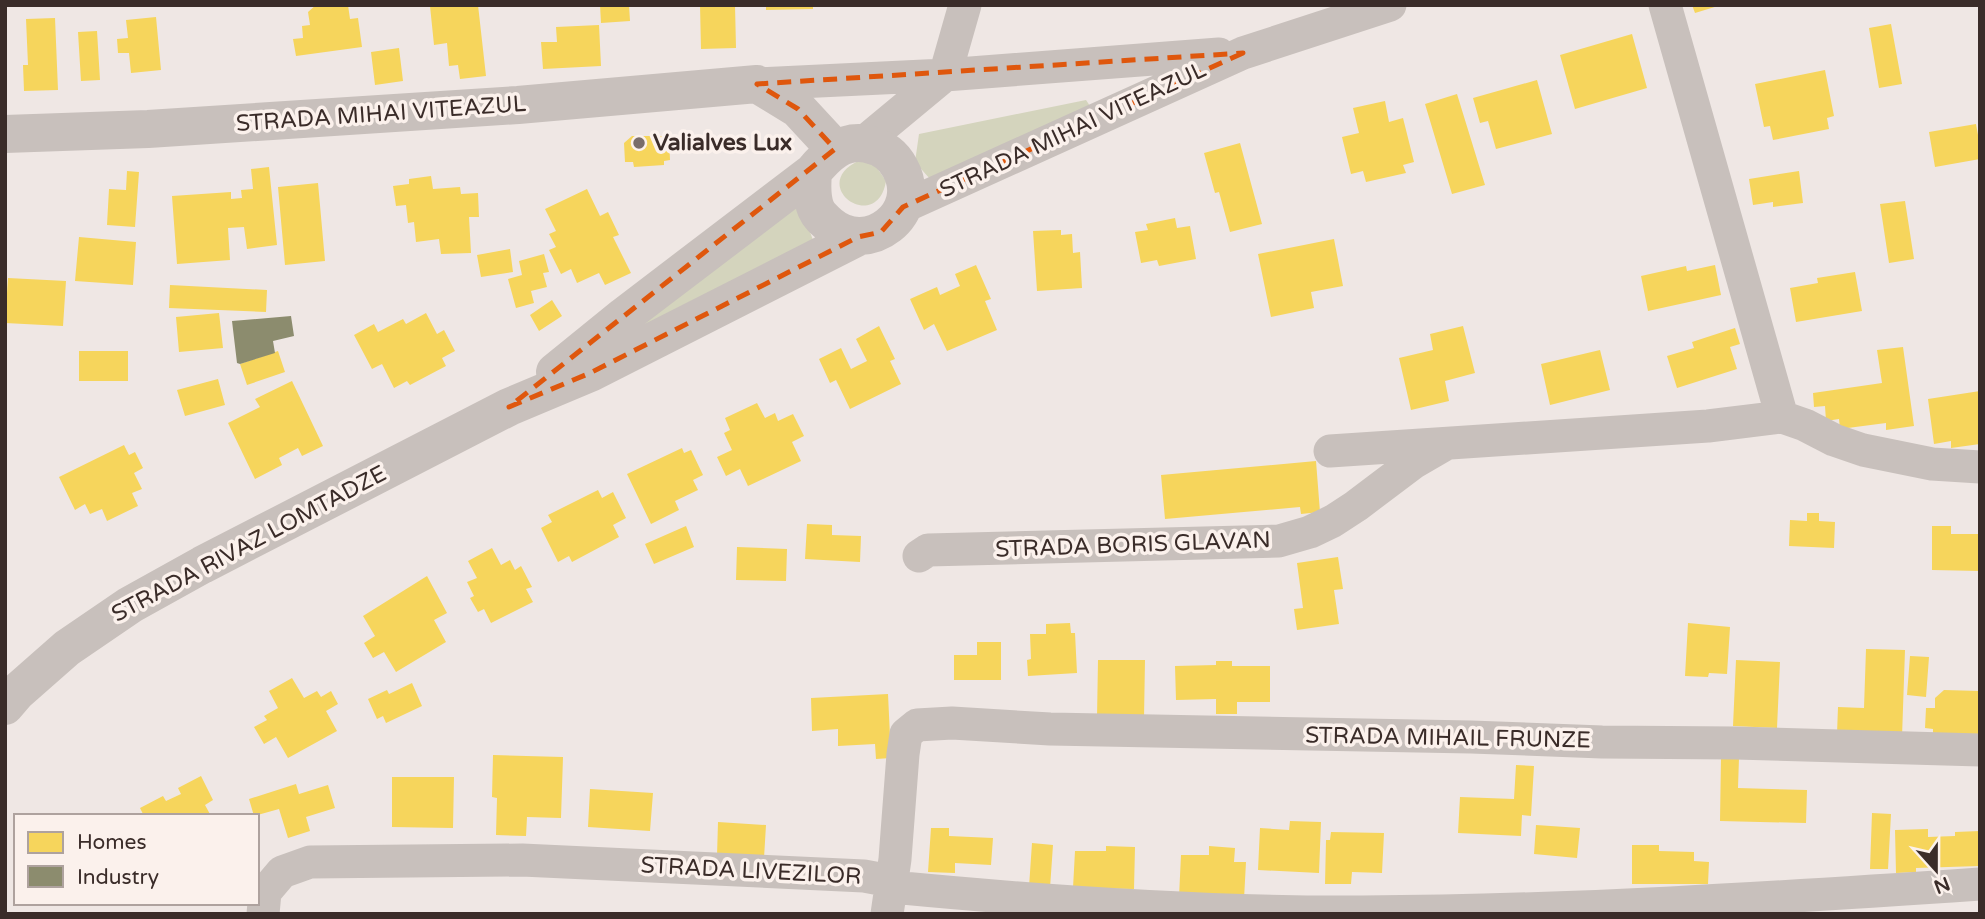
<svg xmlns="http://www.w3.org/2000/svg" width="1985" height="919" font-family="'Varela Round',sans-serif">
	<rect width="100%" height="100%" fill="#efe7e4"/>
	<path fill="#d4d4bd" d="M1086 100 1090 106 930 179 915 162 919 134Z
		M860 160 873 162 886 181C877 236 805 185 860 160Z
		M799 203 813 240 621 340Z"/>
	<path fill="#f6d55c" d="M316 5H348L350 19 358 18 362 47 296 56 293 39 303 38 302 26 310 25 308 12Z
		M478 5 486 76 460 79 458 65 449 66 447 43 434 45 430 6Z
		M600 5H629L630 21 601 23Z
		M700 5H735L736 48 701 49Z
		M766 5H813V9L766 10Z
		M1692 5H1718V6L1695 13Z
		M156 17 161 70 131 73 129 53H118L117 39 128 38 126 20Z
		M55 18 58 90 24 91 23 65H28L26 19Z
		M1891 24 1902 84 1879 88 1869 28Z
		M599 25 601 66 543 69 541 42H557L556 27Z
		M97 31 100 80 81 81 78 32Z
		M1632 34 1647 88 1575 109 1560 55Z
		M399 48 403 81 375 85 371 52Z
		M1825 70 1834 116 1827 118 1829 129 1773 140 1770 126 1764 127 1755 84Z
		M1537 80 1552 134 1496 149 1488 121 1480 123 1473 98Z
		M1457 94 1485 185 1452 194 1425 104Z
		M1385 101 1389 122 1403 118 1414 162 1403 165 1406 173 1366 182 1363 171 1351 174 1342 137 1359 133 1353 108Z
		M1976 124 1980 146V159L1935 167 1929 132Z
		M632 136H669L670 160 664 161V165L634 167 633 162H625L624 143Z
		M1240 143 1262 224 1230 232 1219 192 1215 193 1204 153Z
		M269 167 277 245 247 249 244 227 228 228 230 260 177 264 172 196 231 192V199L242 198 241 190 253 189 251 169Z
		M127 171 139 172 135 227 107 225 109 189 126 190Z
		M1799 171 1803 203 1773 207V202L1753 205 1749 179Z
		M431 176 433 189 460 187 461 194 478 193 479 217H469L471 253 441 254 439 239 416 242 414 222 408 223 406 205 396 206 393 186 409 184V179Z
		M318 183 325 261 285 265 278 187Z
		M587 189 600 216 608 212 619 235 613 237 631 273 605 285 599 273 577 283 571 269 561 274 549 250 556 247 549 234 556 231 545 209Z
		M1905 201 1914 259 1889 263 1880 204Z
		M1175 218 1177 228 1190 226 1196 259 1159 266 1157 260 1141 263 1135 232 1148 230 1146 224Z
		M1061 230V235L1072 234 1073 253 1080 252 1082 288 1037 291 1033 231Z
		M79 237 136 242 133 285 75 281Z
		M1334 239 1343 286 1311 292 1314 308 1271 317 1258 254Z
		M510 249 513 272 481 277 477 255Z
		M544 254 549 272 543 273 547 287 531 291 534 303 516 308 508 279 522 275 519 261Z
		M976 265 991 299 985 301 997 330 947 351 934 324 924 330 910 299 937 287 940 295 960 286 955 274Z
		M1715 265 1721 295 1648 311 1641 276 1686 266 1687 271Z
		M1855 272 1862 311 1796 322 1790 288 1818 283 1817 278Z
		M8 278 66 281 63 326 5 323Z
		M170 285 267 290 266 312 169 308Z
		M552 300 562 316 539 331 530 315Z
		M219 313 223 348 179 352 176 317Z
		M426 313 437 334 444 330 455 351 442 358 446 366 410 385 407 381 394 388 382 364 372 369 354 335 374 324 378 332 403 319 406 324Z
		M879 326 895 359 890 361 901 384 850 409 836 380 830 383 819 359 841 348 851 369 867 361 856 339Z
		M1463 326 1475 373 1445 381 1449 401 1411 410 1399 358 1433 350 1430 334Z
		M1735 328 1740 344 1730 347 1737 369 1677 388 1667 356 1694 348 1692 342Z
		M1903 347 1914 426 1886 430V423L1840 429 1839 419 1826 421 1825 406 1814 407 1813 393 1882 383 1877 350Z
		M1600 350 1610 390 1550 405 1541 364Z
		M79 351H128V381H79Z
		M278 351 285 372 247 385 240 364Z
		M218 379 225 405 185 416 177 390Z
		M292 381 323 446 302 456 298 448 279 458 282 465 255 479 228 423 260 407 255 399Z
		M1980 391V444L1951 448V441L1934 444 1928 399Z
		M757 403 765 418 775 413 778 421 793 414 804 436 792 442 801 461 748 486 740 469 726 476 717 457 732 450 724 433 730 430 725 418Z
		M124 445 129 455 135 452 143 468 134 473 142 489 132 493 138 506 107 521 102 509 90 514 85 504 75 510 59 477Z
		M682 448 684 453 691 450 703 475 693 480 698 490 675 501 679 510 651 524 627 474Z
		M1316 461 1320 512 1301 514 1300 507 1165 519 1161 475Z
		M598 490 602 498 613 492 626 518 613 525 619 537 572 562 569 556 558 562 541 528 552 522 548 515Z
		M1807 513H1819V521L1835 522 1834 548 1789 546 1790 520 1807 521Z
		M807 524 832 525V535L861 536 860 562 805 559Z
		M686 526 694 547 654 564 645 544Z
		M1932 526H1951V534H1980V571L1932 570Z
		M737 547 787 549 786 581 736 580Z
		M492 548 501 565 510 560 515 570 521 566 532 587 526 589 533 602 491 623 484 609 478 612 470 598 474 596 467 582 477 578 468 561Z
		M1338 557 1343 589 1334 590 1339 624 1297 630 1294 609 1303 608 1297 563Z
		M427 576 447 613 434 620 446 642 396 672 384 652 373 658 364 643 375 636 363 616Z
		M1070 623 1071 633H1075L1077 673 1028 676 1027 660 1031 659 1030 634H1046V624Z
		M1688 623 1730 627 1727 674 1709 673 1708 677 1685 676Z
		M977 642H1001V680H954V655H977Z
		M1866 649 1905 650 1902 737 1837 734 1838 707 1864 708Z
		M1910 656 1929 657 1926 697 1907 695Z
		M1098 660H1145L1144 718H1097Z
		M1736 660 1780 662 1777 728 1733 726Z
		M1216 661H1232V666H1270V702H1237V714H1216V699L1176 700 1175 666 1216 665Z
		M292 678 304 698 317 691 321 697 331 691 338 704 326 711 337 731 288 758 276 737 264 744 254 727 267 720 264 716 278 708 269 691Z
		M412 683 422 706 386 723 383 716 377 719 368 699 387 690 389 694Z
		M1944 690 1980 691 1979 739 1933 737V729L1925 728 1926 708H1935V698Z
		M888 694 891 758 876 759 875 744 838 746V729L812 731 811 698Z
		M493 755 563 757 561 818 527 817 526 836 496 835 497 798 492 797Z
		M1721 758H1739L1738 788 1807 790 1806 823 1720 821Z
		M1516 765 1534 766 1531 816 1522 815 1521 836 1458 833 1460 797 1514 799Z
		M201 776 213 800 205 805 211 816H144L140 808 163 796 166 801 181 794 178 788Z
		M392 777H454L453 828 392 827Z
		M296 784 299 794 328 785 335 808 306 817 310 831 288 838 279 809 254 816 249 799Z
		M590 789 653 793 650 831 588 827Z
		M1872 813 1891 814 1888 869H1870Z
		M1290 821 1321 822 1319 873 1258 870 1260 828 1289 830Z
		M718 822 766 825 764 858 717 856Z
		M1536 825 1580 828 1577 858 1534 854Z
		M931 828H949V836L993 838 991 865 955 863V873L928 872Z
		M1928 829V837L1955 836V832L1980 831V866L1916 868V872L1896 873 1895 830Z
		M1331 832 1384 833 1382 873 1352 872 1351 884H1325L1326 840H1330Z
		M1032 843 1053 845 1050 888 1029 887Z
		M1632 845H1659V851L1694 852V861L1709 862 1708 884H1632Z
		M1106 846 1135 847 1134 889 1073 888 1075 851H1106Z
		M1209 846 1235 848 1234 862H1246L1244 899 1179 897 1181 855H1209Z"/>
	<path fill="#8c8c6e" d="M291 316 294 336 273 341 275 353 240 364 237 363 232 321Z"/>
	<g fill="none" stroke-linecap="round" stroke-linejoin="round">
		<path stroke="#c8c0bc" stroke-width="33" d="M1665 5 1782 417
			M757 84 945 75 1219 54
			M863 143 945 75 965 5
			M903 207 1243 53 1390 5
			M1330 451 1708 426 1782 417 1805 425 1834 440 1863 450 1932 464 1980 467
			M919 556 928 550 1279 541 1310 532 1333 521 1356 506 1413 463 1444 445
			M263 914 265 892 282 872 310 862 522 860 864 876 880 879 892 887C1048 902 1205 913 1362 912 1568 911 1774 898 1980 884
			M887 914 895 859 903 754 906 734 917 725 952 723 1050 729 1471 737 1602 742 1735 743 1980 750"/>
		<path stroke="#c8c0bc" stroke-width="38" d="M5 134 148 129 518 105 757 84 798 109 835 149
			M555 372 624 316 813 172C827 155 843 139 867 144 881 147 893 154 900 168 925 213 868 257 830 225 824 220 819 216 816 209 811 197 812 184 813 172
			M5 706 17 692 67 648 130 605 202 565 509 407 590 373 858 237"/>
	</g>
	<path fill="none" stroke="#df570d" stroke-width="5" stroke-dasharray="14 9" stroke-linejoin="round" d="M1243 53 903 207 881 232 858 237 590 373 509 407 835 149 798 109 757 84Z"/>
	<circle fill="#796d6a" stroke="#fbf1ec" stroke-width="2.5" cx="639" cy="143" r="7"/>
	<g text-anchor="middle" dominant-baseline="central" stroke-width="7" stroke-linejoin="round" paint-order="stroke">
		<g font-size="23" fill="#3a2c29" stroke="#fbf1ec">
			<text transform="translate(381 114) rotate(-4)">STRADA MIHAI VITEAZUL</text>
			<text transform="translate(1073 130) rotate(-25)">STRADA MIHAI VITEAZUL</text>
			<text transform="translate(249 544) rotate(-28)">STRADA RIVAZ LOMTADZE</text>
			<text transform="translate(1133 545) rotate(-2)">STRADA BORIS GLAVAN</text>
			<text transform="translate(1448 738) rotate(1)">STRADA MIHAIL FRUNZE</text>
			<text transform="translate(751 871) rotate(3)">STRADA LIVEZILOR</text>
		</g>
		<g font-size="23" font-weight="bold" fill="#3a2c29" stroke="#fbf1ec" text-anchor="start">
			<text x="653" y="143">Valialves Lux</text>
		</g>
	</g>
	<rect width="1985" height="919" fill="none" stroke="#3a2c29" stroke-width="14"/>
	<rect x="14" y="814" width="245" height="91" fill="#fbf1ec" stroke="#aea29e" stroke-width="2"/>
	<rect x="28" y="832" width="35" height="21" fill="#f6d55c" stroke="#aea29e" stroke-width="2"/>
	<text x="77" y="849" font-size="21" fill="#3a2c29">Homes</text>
	<rect x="28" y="866" width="35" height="21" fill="#8c8c6e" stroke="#aea29e" stroke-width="2"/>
	<text x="77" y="884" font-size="21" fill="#3a2c29">Industry</text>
	<g transform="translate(1936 870) rotate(159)" stroke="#fbf1ec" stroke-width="5" paint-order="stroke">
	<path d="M0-5L12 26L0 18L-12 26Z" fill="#3a2c29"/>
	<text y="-10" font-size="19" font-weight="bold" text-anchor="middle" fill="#3a2c29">N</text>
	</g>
</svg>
